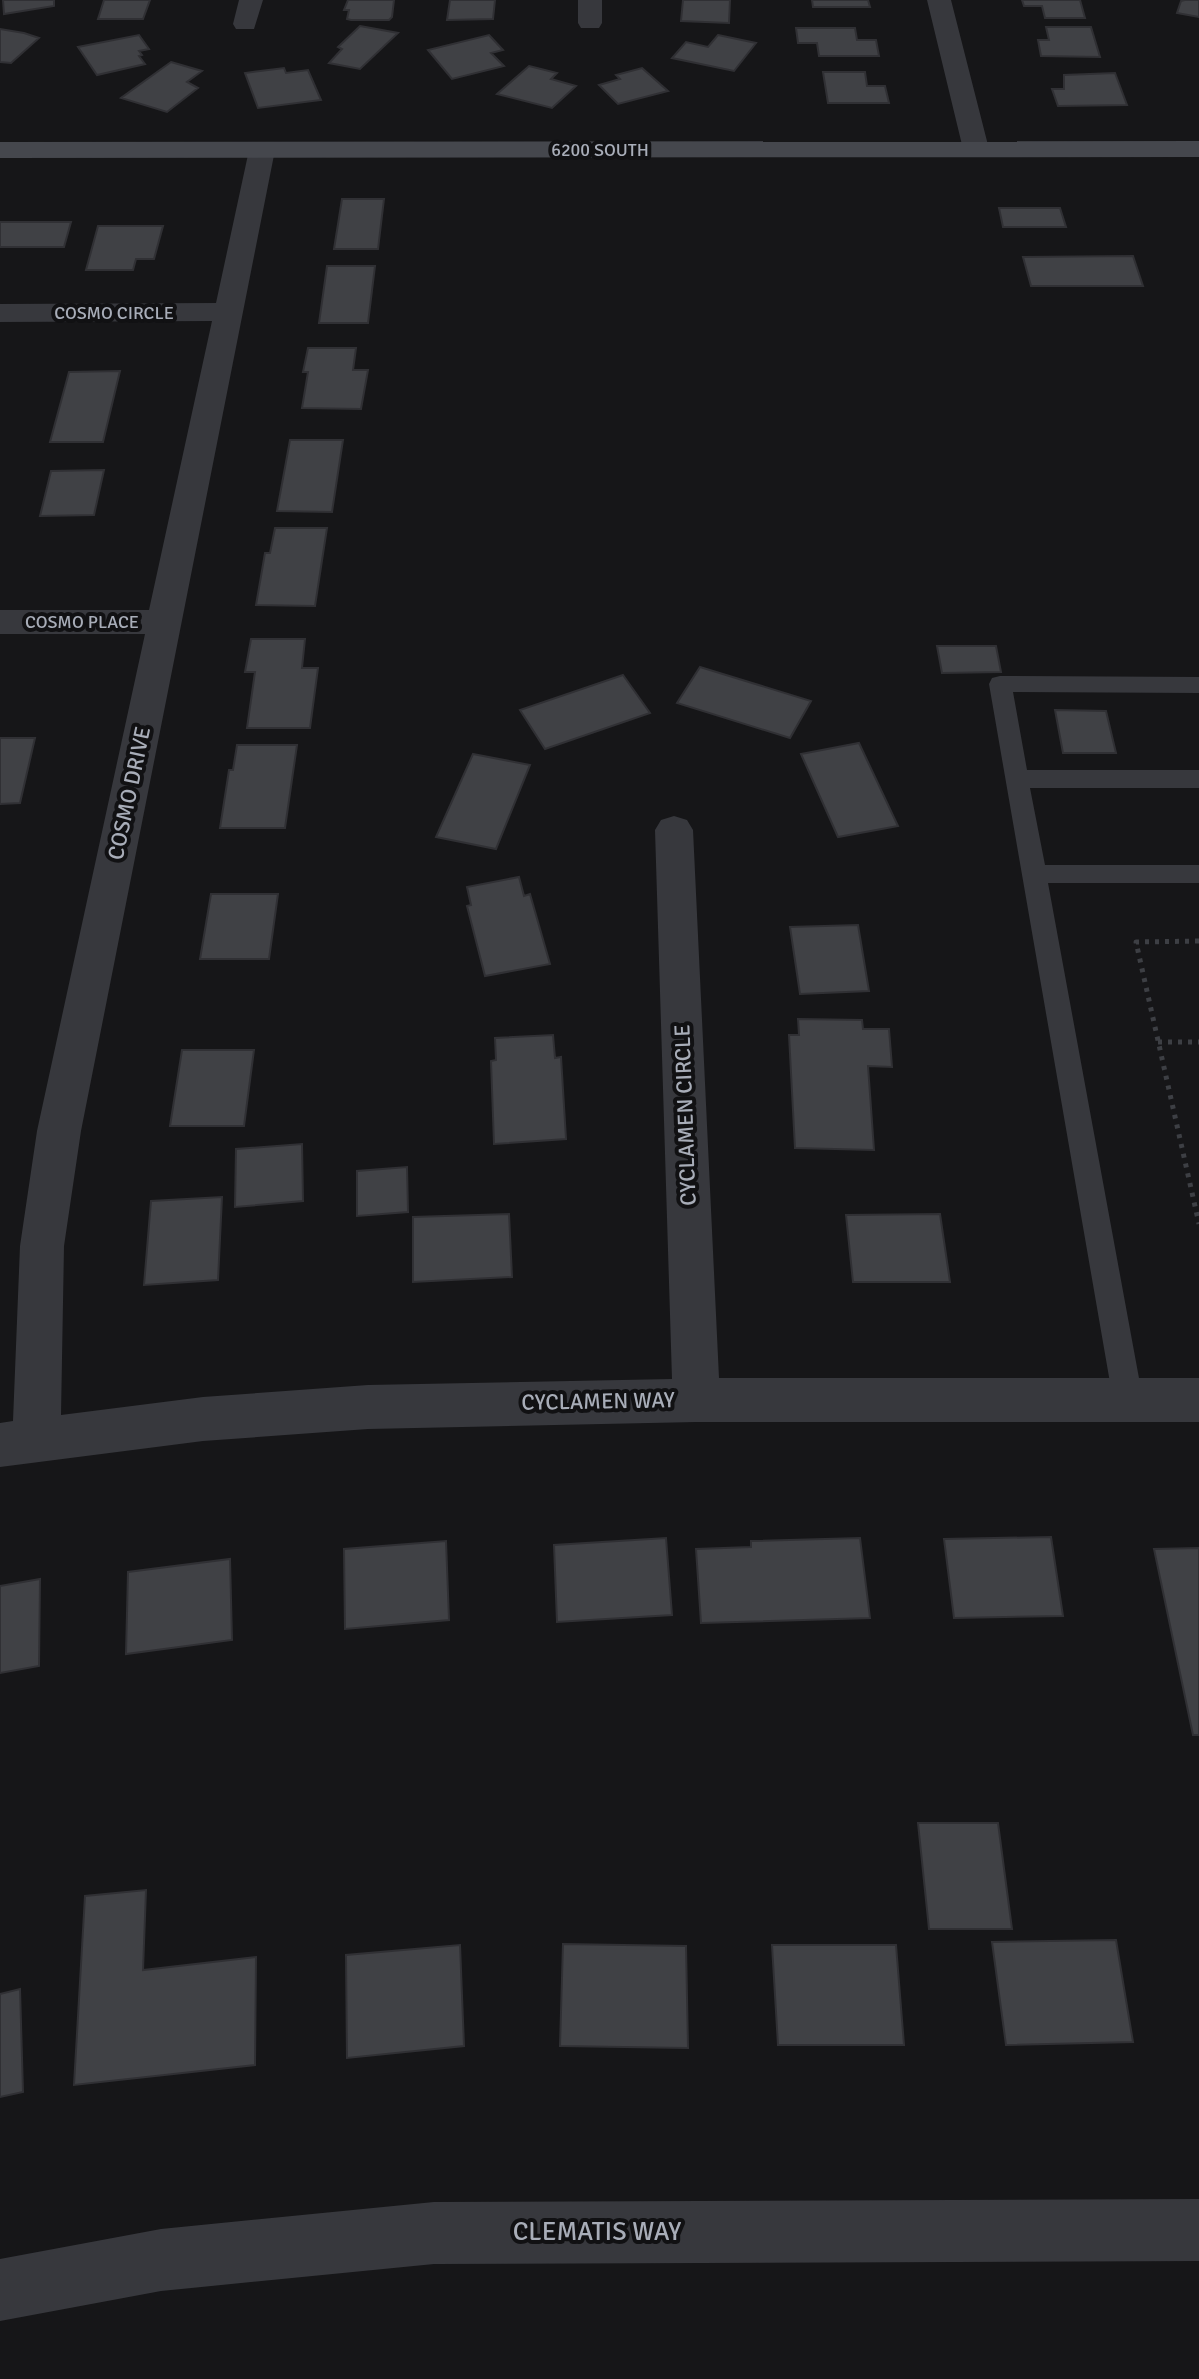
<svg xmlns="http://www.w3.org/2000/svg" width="1199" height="2379" font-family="Signika,sans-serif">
	<rect width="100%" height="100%" fill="#161618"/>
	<path fill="#404145" stroke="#303034" stroke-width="2" d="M3 0H54V6L4 14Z
		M104 0H150L143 19H98Z
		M348 0H394L392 17 389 20H351L347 19 349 10H344Z
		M450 0H495L493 19 447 20Z
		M683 0H730L729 23 681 21Z
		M812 0H868L870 7H813Z
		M1022 0H1080L1085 18H1045L1042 6H1024Z
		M1185 0H1199V17L1177 13 1181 1Z
		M360 26 398 33 360 69 329 63 342 49 338 47Z
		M1046 27H1091L1100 57 1041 56 1038 40H1049Z
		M796 28H855L857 40H876L879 56H819L817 43H798Z
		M0 29 24 33 39 38 11 63 0 62Z
		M139 35 149 49 139 51 142 55 139 56 145 64 97 75 78 47Z
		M489 35 503 50 491 53 504 66 452 79 428 50Z
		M718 35 756 43 734 71 672 58 686 42 708 47Z
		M171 62 202 71 187 82 198 88 167 112 121 98Z
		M529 66 557 73 551 79 576 86 552 108 497 94Z
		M284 68 286 73 308 70 321 100 258 108 245 73Z
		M642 68 668 91 618 104 599 85 620 79 616 75Z
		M823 72H865L867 86H885L889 103H828Z
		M1115 73 1127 105 1058 106 1052 89H1064V75Z
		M342 199H384L378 249H334Z
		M999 208H1060L1066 227H1003Z
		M0 222H71L64 247H0Z
		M98 226H163L154 259H136L133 270H86Z
		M1133 256 1143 286H1031L1023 257Z
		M327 266H375L368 323H319Z
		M308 348H356L353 370H368L361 409 302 408 308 372H303Z
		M120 371 103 442H50L69 372Z
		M290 440H343L332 512 277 511Z
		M104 470 94 515 40 516 51 471Z
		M275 528H327L315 606 256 605 265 553H270Z
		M251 639H305L302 668H318L310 728H247L255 672H245Z
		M937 646H996L1001 672 942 673Z
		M700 667 811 701 790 738 677 703Z
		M623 675 650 713 545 749 520 710Z
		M1055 710 1106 711 1116 753H1063Z
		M0 738H35L20 803 0 804Z
		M859 743 898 826 838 837 801 754Z
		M237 745H297L285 828H220L229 770H233Z
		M473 754 530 765 496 849 436 837Z
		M519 877 524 896 530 894 550 964 485 976 467 906 471 905 467 887Z
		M211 894H278L269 959H200Z
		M858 925 869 991 800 994 790 927Z
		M798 1019 862 1020 863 1029H889L892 1067 868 1066 874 1150 795 1148 789 1035H799Z
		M553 1035 555 1058 561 1057 566 1139 494 1144 491 1061 496 1060 495 1038Z
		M182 1050H254L244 1126H170Z
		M302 1144 303 1201 235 1207 236 1149Z
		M407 1167 408 1212 357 1216V1171Z
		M222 1197 218 1280 144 1285 151 1201Z
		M509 1214 512 1277 413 1282V1217Z
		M940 1214 950 1282H853L846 1215Z
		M1051 1537 1063 1616 954 1618 944 1539Z
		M666 1538 672 1615 557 1622 554 1545Z
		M860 1538 870 1618 701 1623 696 1549 751 1547V1541Z
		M446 1541 449 1620 345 1629 344 1549Z
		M1199 1548V1735H1193L1154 1549Z
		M230 1559 232 1640 126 1654 128 1572Z
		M40 1579 39 1666 0 1673V1586Z
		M918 1823H998L1012 1929H929Z
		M146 1890 143 1970 256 1957 255 2065 74 2085 85 1896Z
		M1116 1940 1133 2042 1006 2045 992 1942Z
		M563 1944 686 1946 688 2048 560 2046Z
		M460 1945 464 2046 347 2058 346 1955Z
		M772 1945H896L904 2045H778Z
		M20 1989 23 2092 0 2097V1994Z"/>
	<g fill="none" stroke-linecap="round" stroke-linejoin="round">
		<path stroke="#3d3f44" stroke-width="5" stroke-dasharray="4 6" stroke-linecap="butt" d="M1199 941 1136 942 1199 1224
			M1158 1042H1199"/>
		<path fill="#37383d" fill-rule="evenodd" d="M1000 676 1199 677V693L1013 692 1027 770H1199V788H1030L1045 865H1199V883H1048L1143 1400 1139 1410 1128 1414 1117 1410 1113 1400 989 684 992 678Z"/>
		<path fill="#37383d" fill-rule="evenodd" d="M239 0H263L254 29H236L233 24Z
			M578 0H602V23L599 28H581L578 23Z
			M927 0H951L989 149 985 155H967L963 149Z
			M262 142 271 144 275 150 81 1131 64 1246 61 1415 203 1397 368 1385 672 1379 655 830 661 820 674 816 687 820 693 830 719 1378H1199V1422H696L368 1429 203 1441 0 1467V1423L13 1421 20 1246 37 1131 145 634H0V610H149L212 321 0 322V304L216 303 249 150 253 144Z
			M1199 2199V2261L434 2264 161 2291 0 2321V2259L161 2229 434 2202Z"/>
		<path fill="#45474d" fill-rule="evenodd" d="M1199 141V157L0 158V142Z"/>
	</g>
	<g text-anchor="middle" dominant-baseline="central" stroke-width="8" stroke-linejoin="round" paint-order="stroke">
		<g font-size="18" fill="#a8adb8" stroke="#111113">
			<text x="600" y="150">6200 SOUTH</text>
			<text x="114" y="313">COSMO CIRCLE</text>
			<text x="82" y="622">COSMO PLACE</text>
		</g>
		<g font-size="22" fill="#a8adb8" stroke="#111113">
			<text transform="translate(129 793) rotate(-78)">COSMO DRIVE</text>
			<text transform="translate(685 1115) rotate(-92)">CYCLAMEN CIRCLE</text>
			<text transform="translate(598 1401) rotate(-1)">CYCLAMEN WAY</text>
		</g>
		<g font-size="26" fill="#a8adb8" stroke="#111113">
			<text x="597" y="2232">CLEMATIS WAY</text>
		</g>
	</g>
</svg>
